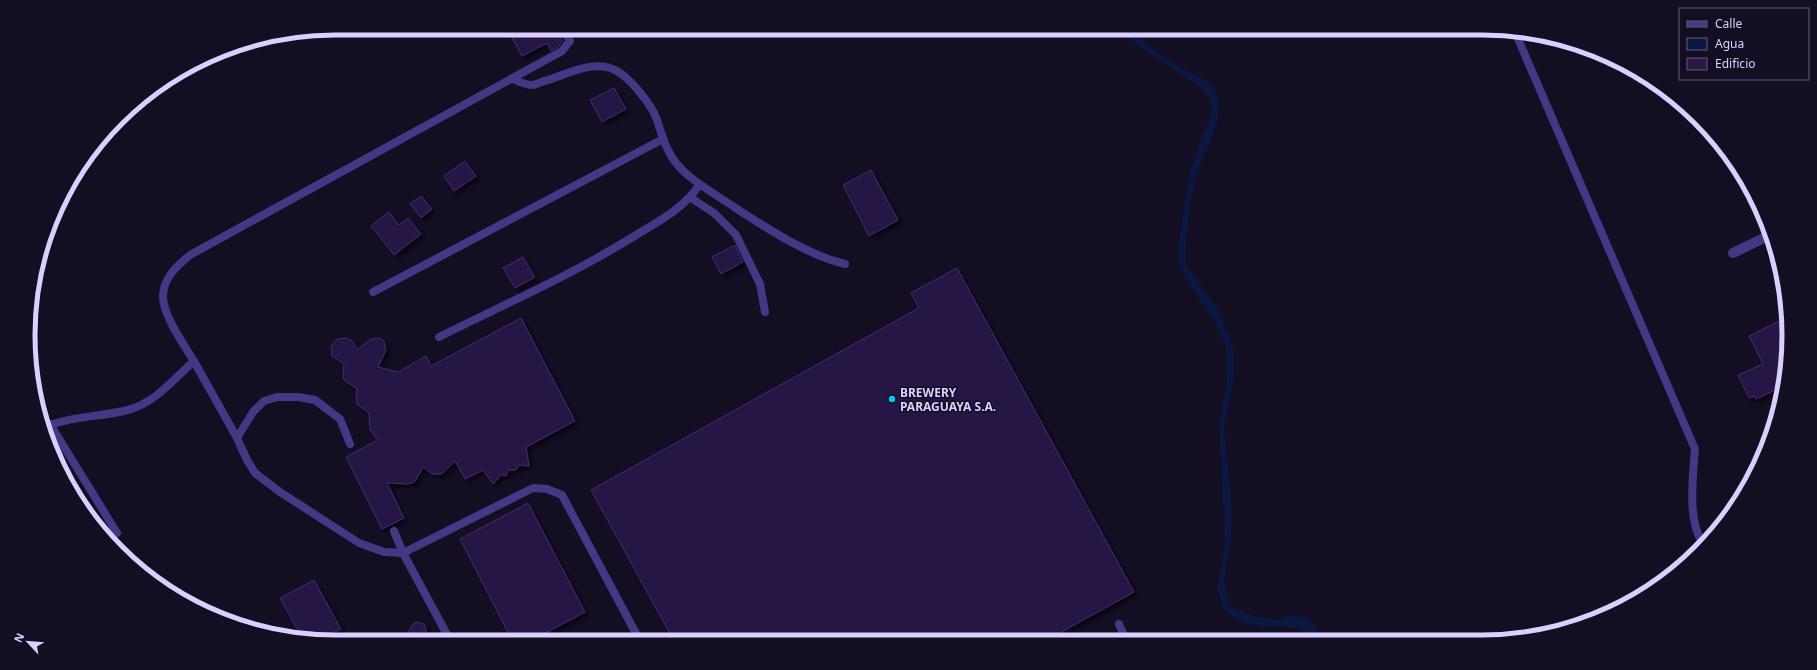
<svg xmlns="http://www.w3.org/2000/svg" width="1817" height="670" font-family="'Noto Sans',sans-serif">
	<defs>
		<filter id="shadow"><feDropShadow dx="3.5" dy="3.5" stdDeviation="2" flood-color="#0009"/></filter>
	</defs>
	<rect width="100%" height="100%" fill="#140e23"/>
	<path fill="#091741" d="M1121 28H1130C1144 42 1160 55 1177 65 1188 72 1199 75 1209 83 1216 90 1220 100 1219 110 1217 133 1204 151 1197 173 1189 202 1187 232 1185 263L1218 309 1233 347 1234 367 1231 395 1224 425 1231 499V536L1224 580 1230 607 1258 617 1278 620 1290 615 1311 619 1322 640H1314L1313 636 1300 629 1286 627H1262L1242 622 1225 612 1217 588 1225 546 1219 421 1227 384 1226 347 1214 321 1190 284 1178 262 1179 241 1190 172 1202 136 1212 113 1210 99 1200 87 1136 44Z"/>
	<path fill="#271944" stroke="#402b71" filter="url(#shadow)" d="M530 28H544L546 33 556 28 563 41 558 47 551 51 547 43 522 56 512 38Z
		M614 88 626 109 602 122 590 100Z
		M465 161 476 176 454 191 444 176Z
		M871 170 898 220 869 236 843 185Z
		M421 196 432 209 421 218 410 204Z
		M389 212 399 225 408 218 421 234 394 255 371 226Z
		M735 245 743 262 721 274 712 257Z
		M523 257 535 277 515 288 503 268Z
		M957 268 1134 592 1047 640 674 641 591 490 919 308 911 293Z
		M1787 317 1788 355 1781 401 1775 390 1756 399 1754 396 1749 398 1738 375 1763 364 1749 336Z
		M521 318 575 421 526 447 529 466 519 465 516 470H508L506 476 501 475 493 484 483 470 465 479 455 461 442 474H432L423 467 416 480 412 483 407 484 387 483 404 518 382 529 346 457 378 440 370 430 369 413 357 404 356 400 357 389 344 380 343 376 344 364 332 356 331 347 334 342 337 339 346 338 351 340 358 349 371 339 380 338 384 341 386 350 378 367 398 372 426 356 431 366Z
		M528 503 585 612 529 642H513L460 539Z
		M314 580 341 629 320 640 302 638 280 598Z
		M416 622 424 624 426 628V631L420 637 408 632 413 624Z"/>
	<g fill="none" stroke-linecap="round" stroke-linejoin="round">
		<path stroke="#433883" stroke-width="8" d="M1515 32 1695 449C1693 475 1687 522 1703 543
			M513 79C519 82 526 85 533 85 538 84 543 81 548 80 569 73 595 59 617 71 631 79 652 105 657 120 662 135 666 151 677 164 688 178 707 189 722 199 759 223 803 254 845 264
			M1669 95 1671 94
			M691 198 714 213 736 235 760 284 765 312
			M373 292 663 139
			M439 337C505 304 574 274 636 235 661 220 684 208 700 184
			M50 424 117 533
			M44 427C72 416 100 417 128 410 155 403 174 379 194 361
			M237 438C223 413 209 388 195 363 185 346 162 315 163 295 164 277 177 266 190 255L562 51 570 41 563 28
			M350 444 340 419 315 400 298 397H277L264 401 253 412 237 438 247 460 255 473 280 492 359 543 384 552 403 553 533 488 547 489 562 495 640 641
			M394 531 403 553 451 642
			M1119 624 1126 640"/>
		<path stroke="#433883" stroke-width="10" d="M1733 253 1772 234"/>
	</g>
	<circle fill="#00c7fb" stroke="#140e23" stroke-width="1.5" cx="892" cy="399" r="4"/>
	<g text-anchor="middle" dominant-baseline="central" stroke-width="3" stroke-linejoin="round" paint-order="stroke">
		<g font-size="12" font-weight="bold" fill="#dad0ff" stroke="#140e23" text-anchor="start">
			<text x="900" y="392">BREWERY<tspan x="900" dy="14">PARAGUAYA S.A.</tspan></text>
		</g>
	</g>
	<path d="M0 0H1817V670H0ZM335 35H1482A300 300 0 0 1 1782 335V335A300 300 0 0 1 1482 635H335A300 300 0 0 1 35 335V335A300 300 0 0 1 335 35Z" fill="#140e23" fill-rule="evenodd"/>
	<path fill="none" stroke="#dad0ff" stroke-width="5" d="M335 35H1482A300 300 0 0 1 1782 335V335A300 300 0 0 1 1482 635H335A300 300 0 0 1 35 335V335A300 300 0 0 1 335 35Z"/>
	<rect x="1679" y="8" width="130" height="72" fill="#140e23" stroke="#635c7b"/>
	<rect x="1687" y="21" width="20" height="6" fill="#433883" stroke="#635c7b"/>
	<text x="1715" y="28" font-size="12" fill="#dad0ff">Calle</text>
	<rect x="1687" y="38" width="20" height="12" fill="#091741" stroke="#635c7b"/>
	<text x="1715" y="48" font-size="12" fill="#dad0ff">Agua</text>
	<rect x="1687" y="58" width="20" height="12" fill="#271944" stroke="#635c7b"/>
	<text x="1715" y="68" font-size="12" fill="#dad0ff">Edificio</text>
	<g transform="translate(28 642) rotate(296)" stroke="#140e23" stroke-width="3" paint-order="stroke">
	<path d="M0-3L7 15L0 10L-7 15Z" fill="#dad0ff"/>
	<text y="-6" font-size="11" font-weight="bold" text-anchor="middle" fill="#dad0ff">N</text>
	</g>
</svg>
